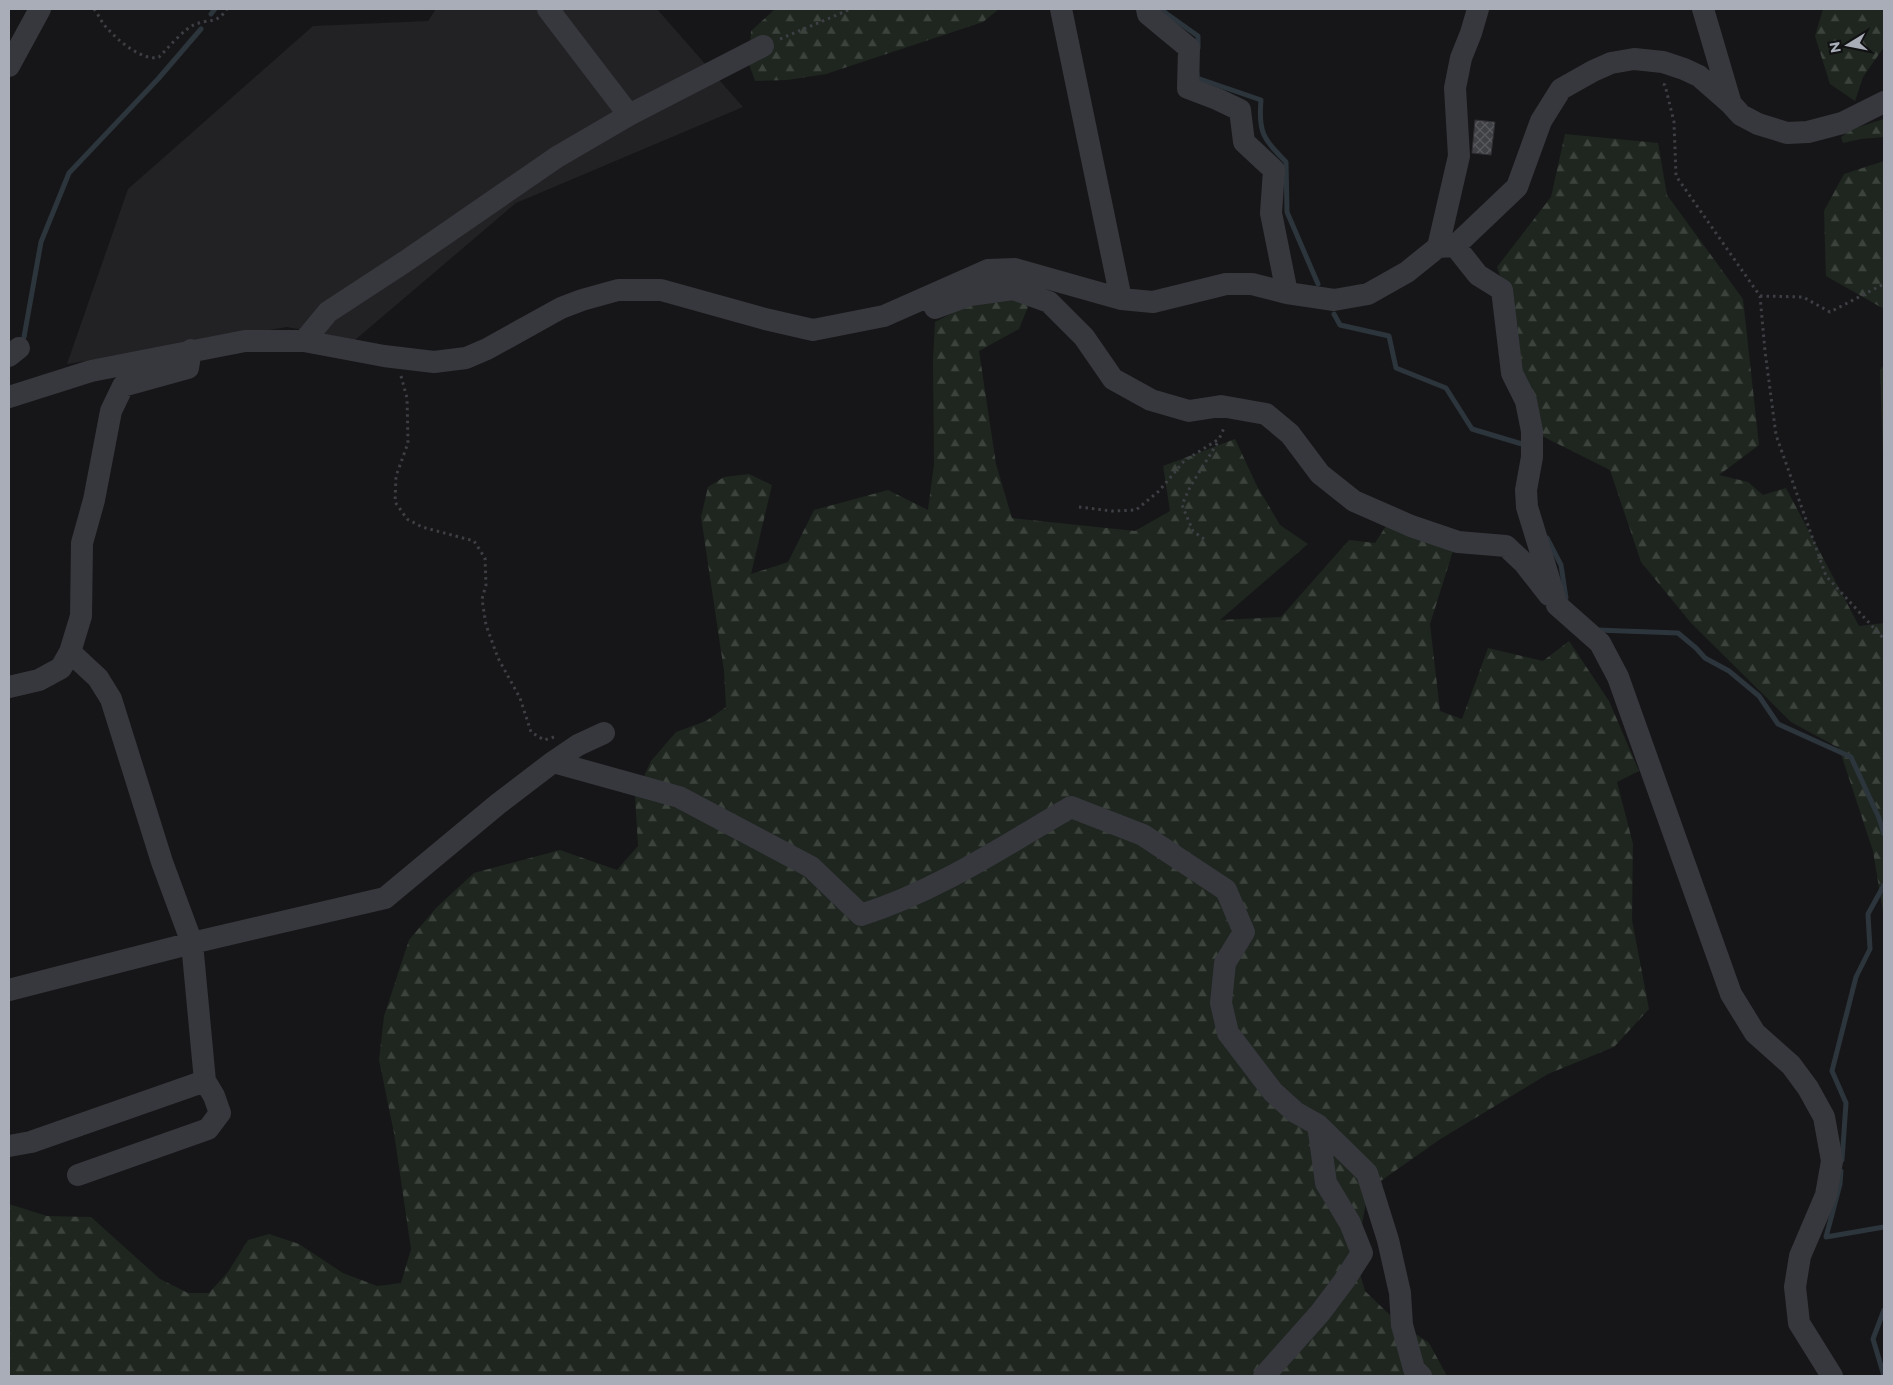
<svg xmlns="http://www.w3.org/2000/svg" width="1893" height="1385" font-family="Montserrat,sans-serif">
	<defs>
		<pattern id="forest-firs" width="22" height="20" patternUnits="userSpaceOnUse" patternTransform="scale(1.25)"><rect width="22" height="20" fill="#1e261f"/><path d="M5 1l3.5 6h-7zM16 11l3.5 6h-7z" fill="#3c433d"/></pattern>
		<pattern id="building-cross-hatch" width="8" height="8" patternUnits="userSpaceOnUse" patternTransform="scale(1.25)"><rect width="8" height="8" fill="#404145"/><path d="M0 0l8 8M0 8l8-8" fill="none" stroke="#595a5e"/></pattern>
	</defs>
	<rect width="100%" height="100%" fill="#161618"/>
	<path fill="#222225" d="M436 9H657L743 107 516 203 355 340 287 327 67 364 128 189 313 26 428 21Z"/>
	<path fill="url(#forest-firs)" d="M775 9H999L983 22 826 74 787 80 755 81 749 64 751 31Z
		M1823 9H1884V47L1863 77 1855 101 1830 84 1815 36Z
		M1884 119V137L1861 139 1843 143 1841 137 1852 129Z
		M1565 134 1658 143 1667 195 1743 299 1759 445 1719 475 1748 482 1763 495 1786 488 1859 626 1884 623V918L1873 851 1839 748 1791 722 1691 623 1641 562 1610 470 1542 436 1522 370 1517 324 1497 267 1551 197Z
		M1884 161V309L1826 276 1824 211 1844 174Z
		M1002 295 1030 302 1019 329 979 351 996 464 1012 518 1135 531 1170 511 1163 466 1235 439 1257 486 1280 525 1308 544 1220 620 1281 617 1349 540 1375 543 1388 523 1453 551 1430 624 1440 711 1462 719 1488 648 1543 661 1569 641 1609 701 1639 771 1617 782 1633 844 1632 920 1649 1009 1614 1047 1548 1074 1439 1140 1368 1190 1356 1260 1365 1291 1394 1319 1429 1343 1447 1376H9V1204L47 1216 91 1217 160 1279 188 1293H209L228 1272 248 1240 269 1234 299 1244 343 1273 377 1286 401 1283 411 1249 394 1133 379 1060 384 1016 409 940 436 908 474 873 560 850 617 870 638 846 635 796 651 761 676 732 706 721 726 707 724 671 701 517 708 487 724 477 749 474 772 485 751 574 788 562 814 510 888 490 928 510 934 464 933 360 935 322 964 307Z
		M1884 365V483L1880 370Z"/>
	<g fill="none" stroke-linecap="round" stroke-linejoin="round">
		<path stroke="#2c353c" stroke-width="5" d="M1160 9 1198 36V48
			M211 14 215 9
			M1197 73V78L1261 100C1258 134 1264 139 1286 162L1287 212 1318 284
			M1334 314 1340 325 1389 336 1396 368 1446 388 1472 429 1522 444
			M24 337 41 242 69 173 158 79 201 29
			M1547 538 1561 565 1566 598
			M1597 630 1678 633 1696 648 1705 658 1729 671 1759 696 1778 724 1851 757 1879 818 1884 834
			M1842 1160 1846 1103 1832 1071 1856 977 1870 949 1868 914 1884 885
			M1841 1171 1840 1184 1826 1237 1884 1227
			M1884 1376 1873 1339 1884 1310"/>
	</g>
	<path fill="url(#building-cross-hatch)" stroke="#303034" d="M1475 120 1495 122 1491 155 1472 153Z"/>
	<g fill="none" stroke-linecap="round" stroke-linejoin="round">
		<path stroke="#3d3f44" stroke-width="3" stroke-dasharray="2.5 4" stroke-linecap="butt" d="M94 9C99 15 102 24 108 29 118 41 144 62 159 57 167 49 185 28 194 25 209 18 216 25 227 9
			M780 39 851 9
			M1663 84 1665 85 1674 122 1676 176 1760 296 1765 351 1776 435 1826 576 1884 639
			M1760 296 1803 297 1830 312 1884 284
			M401 376 407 398 408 443 396 476 395 502 407 519 422 527 474 541 485 558 486 585 482 599 486 625 498 658 520 698 531 732 544 740 554 737
			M1079 507 1112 511 1136 510 1159 491 1184 461 1219 439 1225 426
			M1204 539 1193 531 1182 505 1190 487 1218 442"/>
		<path stroke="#37383d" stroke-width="22" d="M1061 9 1121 299
			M1147 9 1148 14 1189 48 1188 88 1217 99 1240 110 1244 142 1274 170 1271 213 1287 293
			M1703 9 1731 104
			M9 66 40 9
			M629 115 763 46
			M1455 246 1478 275 1502 290 1512 373 1526 401 1532 431V457L1526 490 1527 507 1557 605 1600 643 1618 677 1731 994 1755 1033 1791 1065 1808 1088 1824 1117 1832 1161 1826 1195 1800 1256 1795 1287 1799 1323 1832 1376
			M1438 247 1459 156 1455 88 1461 58 1471 33 1478 9
			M935 308 970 295 1013 289 1049 302 1084 337 1113 379 1151 400 1189 411 1221 406 1266 414 1290 434 1320 474 1354 501 1411 526 1458 542 1506 546 1524 563 1549 595
			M304 341 328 312 406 261 557 157 629 115 548 9
			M9 356 19 348
			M9 397 91 371 245 341H304L384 356 434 362 466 358 487 349 561 308 582 300 618 290H661L765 319 813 330 884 316 988 270 1015 269 1121 299 1153 302 1226 284H1252L1287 293 1334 300 1368 294 1407 272 1438 247 1455 246 1517 187 1541 121 1561 89 1593 71 1611 63 1634 59 1663 62 1684 69 1699 76 1731 104 1741 115 1758 124 1787 133 1808 132 1842 123 1884 102
			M9 687 39 680 61 668 70 652 81 616 82 543 94 500 111 411 123 386 188 368 191 350
			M553 762 679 797 811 867 861 915C937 891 1004 846 1071 807L1143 835 1226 890 1244 932 1225 963 1221 1003 1228 1033 1273 1092 1295 1112 1318 1125 1367 1173 1388 1240 1400 1293 1402 1325 1414 1369 1421 1376
			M9 990 192 943 385 898 498 804 553 762 578 745 604 733
			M9 1146 31 1142 205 1081 192 943 162 862 111 699 98 678 70 652
			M78 1175 208 1129 220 1113 214 1096 205 1081
			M1264 1376 1320 1313 1344 1281 1362 1253 1350 1223 1326 1183 1318 1125"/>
	</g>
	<rect width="1893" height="1385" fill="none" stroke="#a8adb8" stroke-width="20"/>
	<g transform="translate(1848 45) rotate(260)" stroke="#111113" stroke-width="4" paint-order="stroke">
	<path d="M0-4L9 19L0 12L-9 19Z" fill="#a8adb8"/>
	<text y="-8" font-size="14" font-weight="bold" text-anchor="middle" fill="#a8adb8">N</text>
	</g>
</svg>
